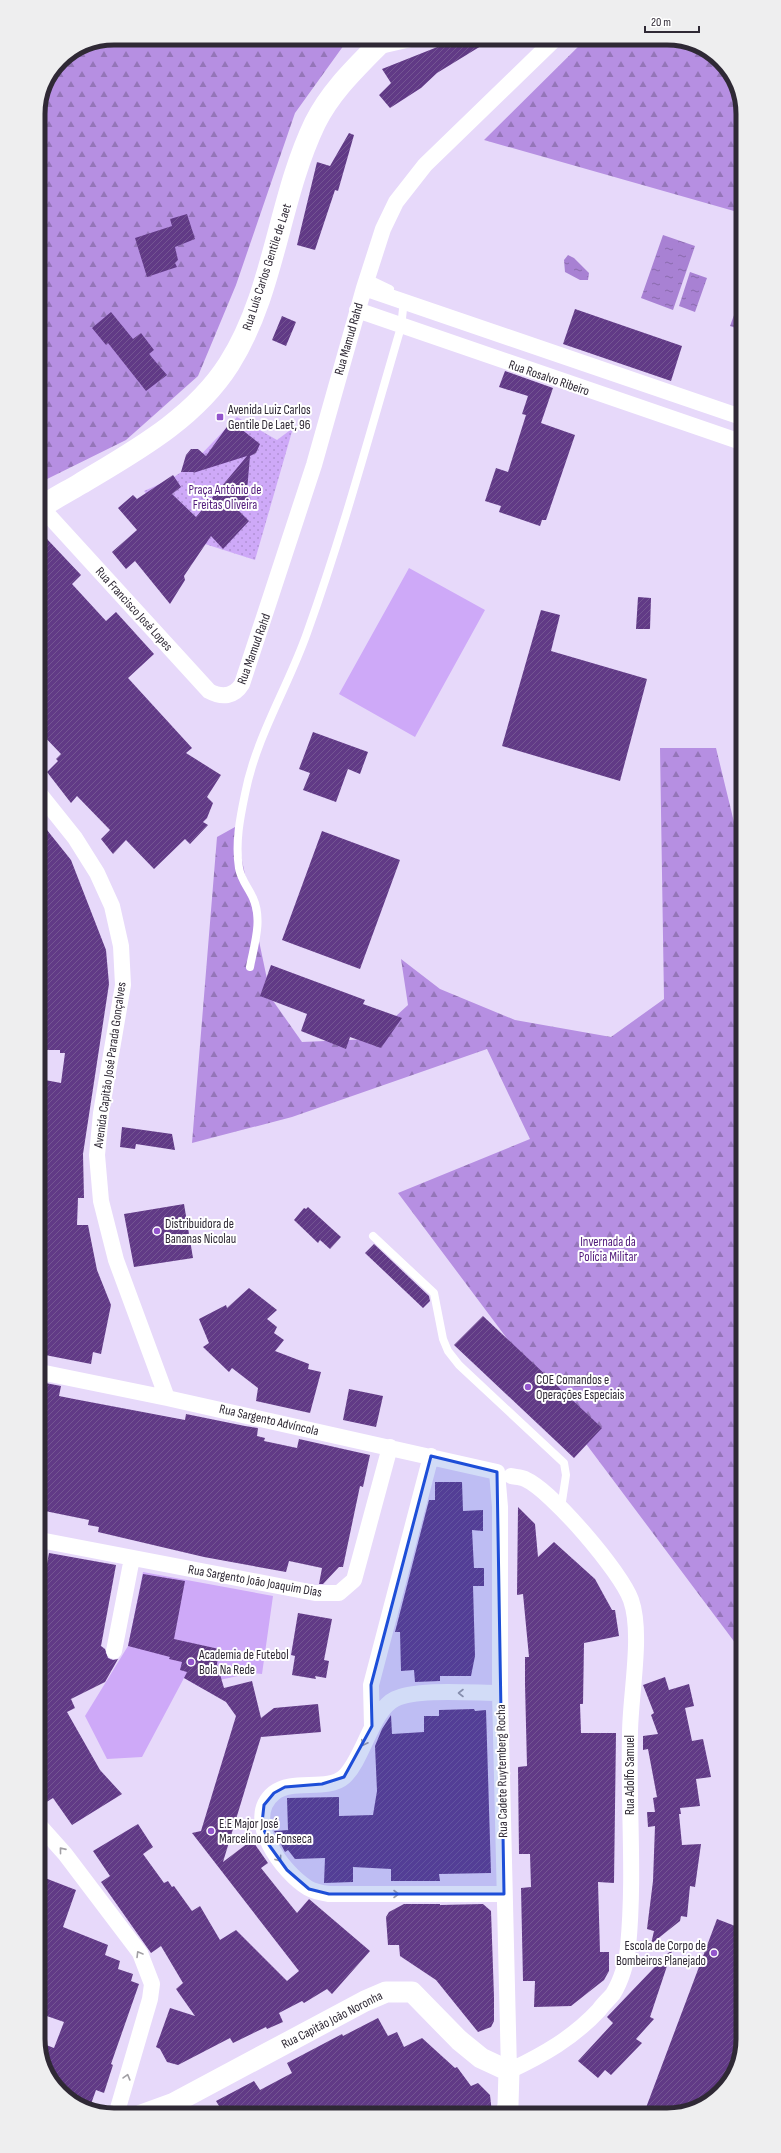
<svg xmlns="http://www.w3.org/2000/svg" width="781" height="2153" font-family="'Sofia Sans Condensed',sans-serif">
	<defs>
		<pattern id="grass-dots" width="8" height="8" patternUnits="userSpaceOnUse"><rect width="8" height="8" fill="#cea9f8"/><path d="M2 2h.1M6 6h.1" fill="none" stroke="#b191d5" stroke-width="1.8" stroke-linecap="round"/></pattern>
		<pattern id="forest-firs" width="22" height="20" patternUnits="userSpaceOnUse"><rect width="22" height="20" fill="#b68fe2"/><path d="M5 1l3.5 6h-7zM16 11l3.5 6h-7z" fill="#9475b8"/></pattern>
		<pattern id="water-ripples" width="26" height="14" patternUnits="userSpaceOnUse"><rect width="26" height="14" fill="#a881d3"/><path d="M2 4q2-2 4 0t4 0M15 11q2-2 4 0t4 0" fill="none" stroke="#896aac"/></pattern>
		<pattern id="building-hatch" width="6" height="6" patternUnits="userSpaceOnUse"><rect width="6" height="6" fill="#613a86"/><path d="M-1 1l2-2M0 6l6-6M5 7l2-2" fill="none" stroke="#745592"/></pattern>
	</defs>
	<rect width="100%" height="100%" fill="#e7d9fa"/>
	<path fill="url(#grass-dots)" d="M237 417 277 440 293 428 255 560 205 544 175 529 144 491 171 479 190 466Z"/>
	<path fill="url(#forest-firs)" d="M114 38H349L295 113 236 285 198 376 126 440 39 483 38 109 60 60 85 44Z
		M587 38H672L713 54 740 94 741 213 484 140Z
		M660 748H716L741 851 742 1652 398 1193 530 1139 487 1049 292 1117 192 1143 217 837 235 827 271 998 302 1042 371 1039 408 1005 401 959 440 989 515 1020 611 1037 664 999Z"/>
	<path fill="#cea9f8" d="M409 568 485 610 415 737 339 694Z
		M143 1572 273 1596 262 1674 252 1673 210 1682 205 1690 184 1678 142 1757 107 1759 85 1716 128 1646Z"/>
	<path fill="url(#water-ripples)" d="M663 235 695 246 673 310 641 298Z
		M568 255 574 258 589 273 588 280H580L565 272 564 260Z
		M690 272 707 278 695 312 679 306Z
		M741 296V330L730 326Z"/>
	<path fill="url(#building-hatch)" d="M460 38H494L437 73 421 88 390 108 379 95 391 83 382 69Z
		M349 133 354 135 338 191 335 190 315 250 297 245 317 162 330 166Z
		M187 214 195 239 175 247 178 260 175 263 177 267 147 277 135 238 172 226 170 219Z
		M575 309 682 346 671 381 563 344Z
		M111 312 133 339 141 333 154 350 149 354 167 375 146 391 108 343 106 345 92 328Z
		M282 316 296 322 286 346 272 340Z
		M505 371 553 388 541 423 575 435 546 520H542L540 526 499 512 501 506 485 501 496 468 508 472 526 415 522 414 528 396 499 387Z
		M231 421 260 444 256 453 250 456 247 491 249 500 239 511 249 521 223 549 211 536 184 576 185 580 170 604 135 561 126 569 112 552 137 530 118 508 133 495 137 499 173 475 181 487 172 494 196 517 247 456 193 473 194 472H181L186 455 191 449H198L206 456Z
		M47 539 81 575 72 584 106 621 116 612 154 654 128 678 192 748 186 753 221 775 207 797 213 803 207 818 203 822 208 825 190 844 185 839 154 869 126 840 113 854 101 839 110 830 77 796 71 803 47 772 58 761 56 759 61 754 39 731V547Z
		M638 597 651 598 650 629H636Z
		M541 610 560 615 551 651 647 679 620 781 502 746Z
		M313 732 368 752 360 774 348 769 336 802 303 790 310 773 299 769Z
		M39 820 71 860 106 950 109 984 83 1154 84 1198H78L77 1225H88L97 1270 111 1305 101 1354 93 1352 91 1364 40 1354 41 1200H40L41 1140 39 1139V1091H42L45 1080 61 1083 65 1053H60V1050H45L46 969 39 970V940L43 938 39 927Z
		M322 831 400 860 360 969 282 940Z
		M271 965 365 1000 363 1004 402 1018 381 1048 350 1037 346 1049 301 1031 307 1014 260 996Z
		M122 1127 172 1134 175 1150 136 1144 135 1149 120 1147Z
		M184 1204 193 1258 134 1267 124 1214Z
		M308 1207 341 1237 330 1249 320 1240 318 1243 294 1220 304 1208 306 1209Z
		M374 1244 429 1296 430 1301 423 1308 365 1253Z
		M249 1288 277 1310 267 1319 277 1327 274 1333 284 1340 275 1351 309 1364 308 1369 321 1372 310 1413 256 1401 258 1388 232 1368 229 1372 203 1347 209 1343 199 1319 226 1305 227 1308Z
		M483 1316 602 1428 574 1458 454 1345Z
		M40 1382 61 1386 59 1396 74 1399 185 1420 186 1414 245 1426 258 1428 257 1436 265 1438 264 1441 297 1448 299 1439 370 1455 363 1487 360 1486 343 1567H339L323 1584H319L322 1568 289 1561 286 1572 204 1557 98 1532 99 1527 88 1525 89 1520 40 1510Z
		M349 1389 383 1396 376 1427 343 1420Z
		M435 1482H462L463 1511 483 1510V1531L472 1530 474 1568H484V1586H473L475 1656 471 1676H440V1681L415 1682 414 1670 401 1671 400 1632H395L429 1500H435Z
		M518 1507 535 1524 538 1557 554 1542 595 1579 612 1610H615L619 1636 584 1643 583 1704H580L581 1733H616L614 1883 598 1882 600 1952H609V1971L604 1980 571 2006 534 2007 535 1981H523L521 1888 531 1887 530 1854H519L518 1767 527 1766 525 1684V1657H529L523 1594 517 1595Z
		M49 1553 116 1565 101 1646 105 1649 108 1658 113 1660 118 1659 105 1682 71 1699 75 1708 67 1712 100 1770 122 1794 72 1825 53 1798 40 1806V1701L45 1698 40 1691V1602Z
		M143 1574 185 1581 174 1639 219 1649 217 1664 224 1688 252 1681 261 1718 274 1708 318 1704 321 1732 261 1737 223 1862 252 1840 268 1863 261 1868 297 1913 309 1899 370 1951 332 1994 327 1989 304 2003 302 2001 279 2013 283 2022 267 2029 266 2027 233 2043 230 2038 178 2065 167 2062 160 2049 156 2047 170 2008 195 2016 176 1989 183 1983 161 1946 151 1953 101 1882 110 1876 93 1851 138 1824 153 1847 143 1854 164 1883 168 1881 172 1887 174 1886 192 1911 200 1906 220 1940 236 1930 287 1981 299 1971 192 1833 201 1831 236 1716 226 1702 184 1678 187 1672 180 1670 182 1662 169 1659 170 1657 128 1646Z
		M298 1613 332 1619 324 1660 329 1661 326 1678 315 1676 316 1679 292 1675 295 1656 291 1655Z
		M665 1677 669 1690 689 1684 694 1706 685 1708 692 1741 703 1739 711 1777 696 1779 700 1806 680 1808 681 1814H679L682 1845 701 1844 695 1887 690 1886 687 1917 681 1916 680 1921 651 1944 654 1931 647 1929 653 1881 655 1826 648 1827 647 1812H655L653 1798 657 1797 648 1749 643 1750V1736L658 1734 651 1715 654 1713 643 1685Z
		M474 1709 475 1711 486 1710 491 1873 439 1874 440 1881H391V1869L353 1867V1882L324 1883 325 1858 295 1859 288 1850 285 1852 274 1831 288 1830 287 1798 339 1797V1816L373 1815 377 1791 375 1746 382 1729 391 1715 392 1734 424 1732V1716H439V1710Z
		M45 1878 76 1890 63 1927 108 1945 105 1955 120 1961 118 1969 133 1974 131 1981 139 1984 111 2064 113 2065 104 2093 96 2090 91 2104 65 2095 41 2059V2043L54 2048 64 2022 41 2014 40 1891Z
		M404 1904H440V1905L483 1904 491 1911 494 1997V2021L491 2027 478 2032 436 1980 400 1956 399 1945H388L386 1917 389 1912Z
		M717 1919 743 1929V2039L727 2085 687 2112 644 2113Z
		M673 1948 650 2017 654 2019 636 2039 642 2043 611 2075 605 2070 598 2078 578 2061 613 2023 607 2017Z
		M378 2018 388 2036 397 2032 404 2047 422 2038 455 2068 457 2067 471 2086 478 2083 490 2095 492 2113 286 2114 280 2106 265 2114H224L216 2101 254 2081 260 2090 292 2073 287 2063 342 2034 343 2036Z"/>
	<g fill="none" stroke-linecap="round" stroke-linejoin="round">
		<path stroke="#fff" stroke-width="8" d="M367 278 390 289
			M250 967C254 945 263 920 253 898 248 887 241 880 239 868 235 843 240 818 245 794 256 737 288 687 307 633 343 533 371 429 401 327L404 300
			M373 1236 434 1293 443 1339 448 1351 459 1365 564 1463 566 1475 561 1508"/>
		<path stroke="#fff" stroke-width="16" d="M376 47 415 38
			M364 288 741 417
			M357 310 741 442
			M41 507 209 691C222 698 234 697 242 684L314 465 364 288 383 229 396 202 425 165 556 38
			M39 793 75 838 97 873 112 906 121 946 123 985 101 1113 97 1155 101 1201 116 1260 167 1398
			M40 1372 167 1398 497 1472 500 1507V1693L509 2071C543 2055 573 2038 599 2010 603 2004 609 1999 613 1994 621 1981 627 1962 628 1947 635 1876 628 1805 630 1734 630 1696 643 1634 631 1600 621 1572 552 1491 525 1479 521 1477 515 1477 511 1476
			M40 1540 315 1593H339L354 1580 390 1447
			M114 1651 132 1558
			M500 1693C474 1693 417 1688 395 1699 372 1710 363 1760 344 1777 327 1792 292 1778 274 1793 242 1819 283 1873 308 1888 315 1892 322 1893 329 1894H504
			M372 1726 371 1685 431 1456
			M40 1826 65 1854 140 1953 152 1984 150 1999 116 2115"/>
		<path stroke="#fff" stroke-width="21" d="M141 2115 174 2103 365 2001 386 1992H412L459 2040 481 2058 509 2071 508 2105 506 2113"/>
		<path stroke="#fff" stroke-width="22" d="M39 509C52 499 67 492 80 484 135 451 194 419 229 364 275 291 278 200 315 123 332 89 359 65 385 38"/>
	</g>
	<defs><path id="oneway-chevron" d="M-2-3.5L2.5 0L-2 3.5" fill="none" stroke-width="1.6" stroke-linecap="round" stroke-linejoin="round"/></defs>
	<g stroke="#a19fa4">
		<use href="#oneway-chevron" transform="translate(461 1693) rotate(-180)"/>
		<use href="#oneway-chevron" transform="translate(364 1743) rotate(116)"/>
		<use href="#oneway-chevron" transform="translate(62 1850) rotate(-129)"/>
		<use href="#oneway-chevron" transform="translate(279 1859) rotate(54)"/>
		<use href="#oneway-chevron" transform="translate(396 1894)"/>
		<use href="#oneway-chevron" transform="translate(139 1954) rotate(-121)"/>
		<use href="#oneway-chevron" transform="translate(127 2077) rotate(-74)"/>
	</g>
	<path fill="#1d4ed8" fill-opacity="0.2" stroke="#1d4ed8" stroke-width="3" stroke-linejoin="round" d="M431 1456 497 1472 504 1894H329L309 1889 287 1870 269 1845 262 1823 264 1805 274 1793 285 1787 322 1784 344 1777 372 1726 371 1685Z"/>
	<g fill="#9355cc" stroke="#fff" stroke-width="1.5">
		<rect x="216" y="413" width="8" height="8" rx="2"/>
		<circle cx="157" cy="1231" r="4"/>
		<circle cx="528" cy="1387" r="4"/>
		<circle cx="191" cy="1662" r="4"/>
		<circle cx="211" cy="1831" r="4"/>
		<circle cx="714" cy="1953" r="4"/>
	</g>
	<g text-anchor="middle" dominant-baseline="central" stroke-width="4" stroke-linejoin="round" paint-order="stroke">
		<g font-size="13" fill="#2f2935" stroke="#fff">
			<text transform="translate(267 267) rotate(-72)">Rua Luís Carlos Gentile de Laet</text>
			<text transform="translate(349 339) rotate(-74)">Rua Mamud Rahd</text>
			<text transform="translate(549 378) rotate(19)">Rua Rosalvo Ribeiro</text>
			<text transform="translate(134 609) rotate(48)">Rua Francisco José Lopes</text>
			<text transform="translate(254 649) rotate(-70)">Rua Mamud Rahd</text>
			<text transform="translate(110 1065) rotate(-82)">Avenida Capitão José Parada Gonçalves</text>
			<text transform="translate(269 1420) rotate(13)">Rua Sargento Advíncola</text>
			<text transform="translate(255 1581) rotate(10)">Rua Sargento João Joaquim Dias</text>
			<text transform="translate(502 1771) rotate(-91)">Rua Cadete Ruytemberg Rocha</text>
			<text transform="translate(630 1775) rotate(-90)">Rua Adolfo Samuel</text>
			<text transform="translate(332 2020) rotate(-27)">Rua Capitão João Noronha</text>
		</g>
		<g font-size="13" fill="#2f2935" stroke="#fff" text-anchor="start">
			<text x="228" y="410">Avenida Luiz Carlos<tspan x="228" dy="15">Gentile De Laet, 96</tspan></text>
			<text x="165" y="1224">Distribuidora de<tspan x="165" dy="15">Bananas Nicolau</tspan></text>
			<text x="536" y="1380">COE Comandos e<tspan x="536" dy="15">Operações Especiais</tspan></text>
			<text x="199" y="1655">Academia de Futebol<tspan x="199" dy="15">Bola Na Rede</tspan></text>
			<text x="219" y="1824">E.E Major José<tspan x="219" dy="15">Marcelino da Fonseca</tspan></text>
			<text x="706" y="1946" text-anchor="end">Escola de Corpo de<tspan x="706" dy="15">Bombeiros Planejado</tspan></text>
		</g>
		<g font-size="13" fill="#511a7b" stroke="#fff">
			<text x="225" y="490">Praça Antônio de<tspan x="225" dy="15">Freitas Oliveira</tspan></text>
			<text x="608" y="1242">Invernada da<tspan x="608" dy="15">Polícia Militar</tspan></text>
		</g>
	</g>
	<path d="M0 0H781V2153H0ZM114 45H667A69 69 0 0 1 736 114V2039A69 69 0 0 1 667 2108H114A69 69 0 0 1 45 2039V114A69 69 0 0 1 114 45Z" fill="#eeeeef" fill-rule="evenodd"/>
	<path fill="none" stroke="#2f2935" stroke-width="5" d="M114 45H667A69 69 0 0 1 736 114V2039A69 69 0 0 1 667 2108H114A69 69 0 0 1 45 2039V114A69 69 0 0 1 114 45Z"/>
	<path d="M645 26v6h54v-6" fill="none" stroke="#2f2935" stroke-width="2"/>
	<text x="651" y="26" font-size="12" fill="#2f2935" stroke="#ffffff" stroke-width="3" paint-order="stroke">20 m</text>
</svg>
